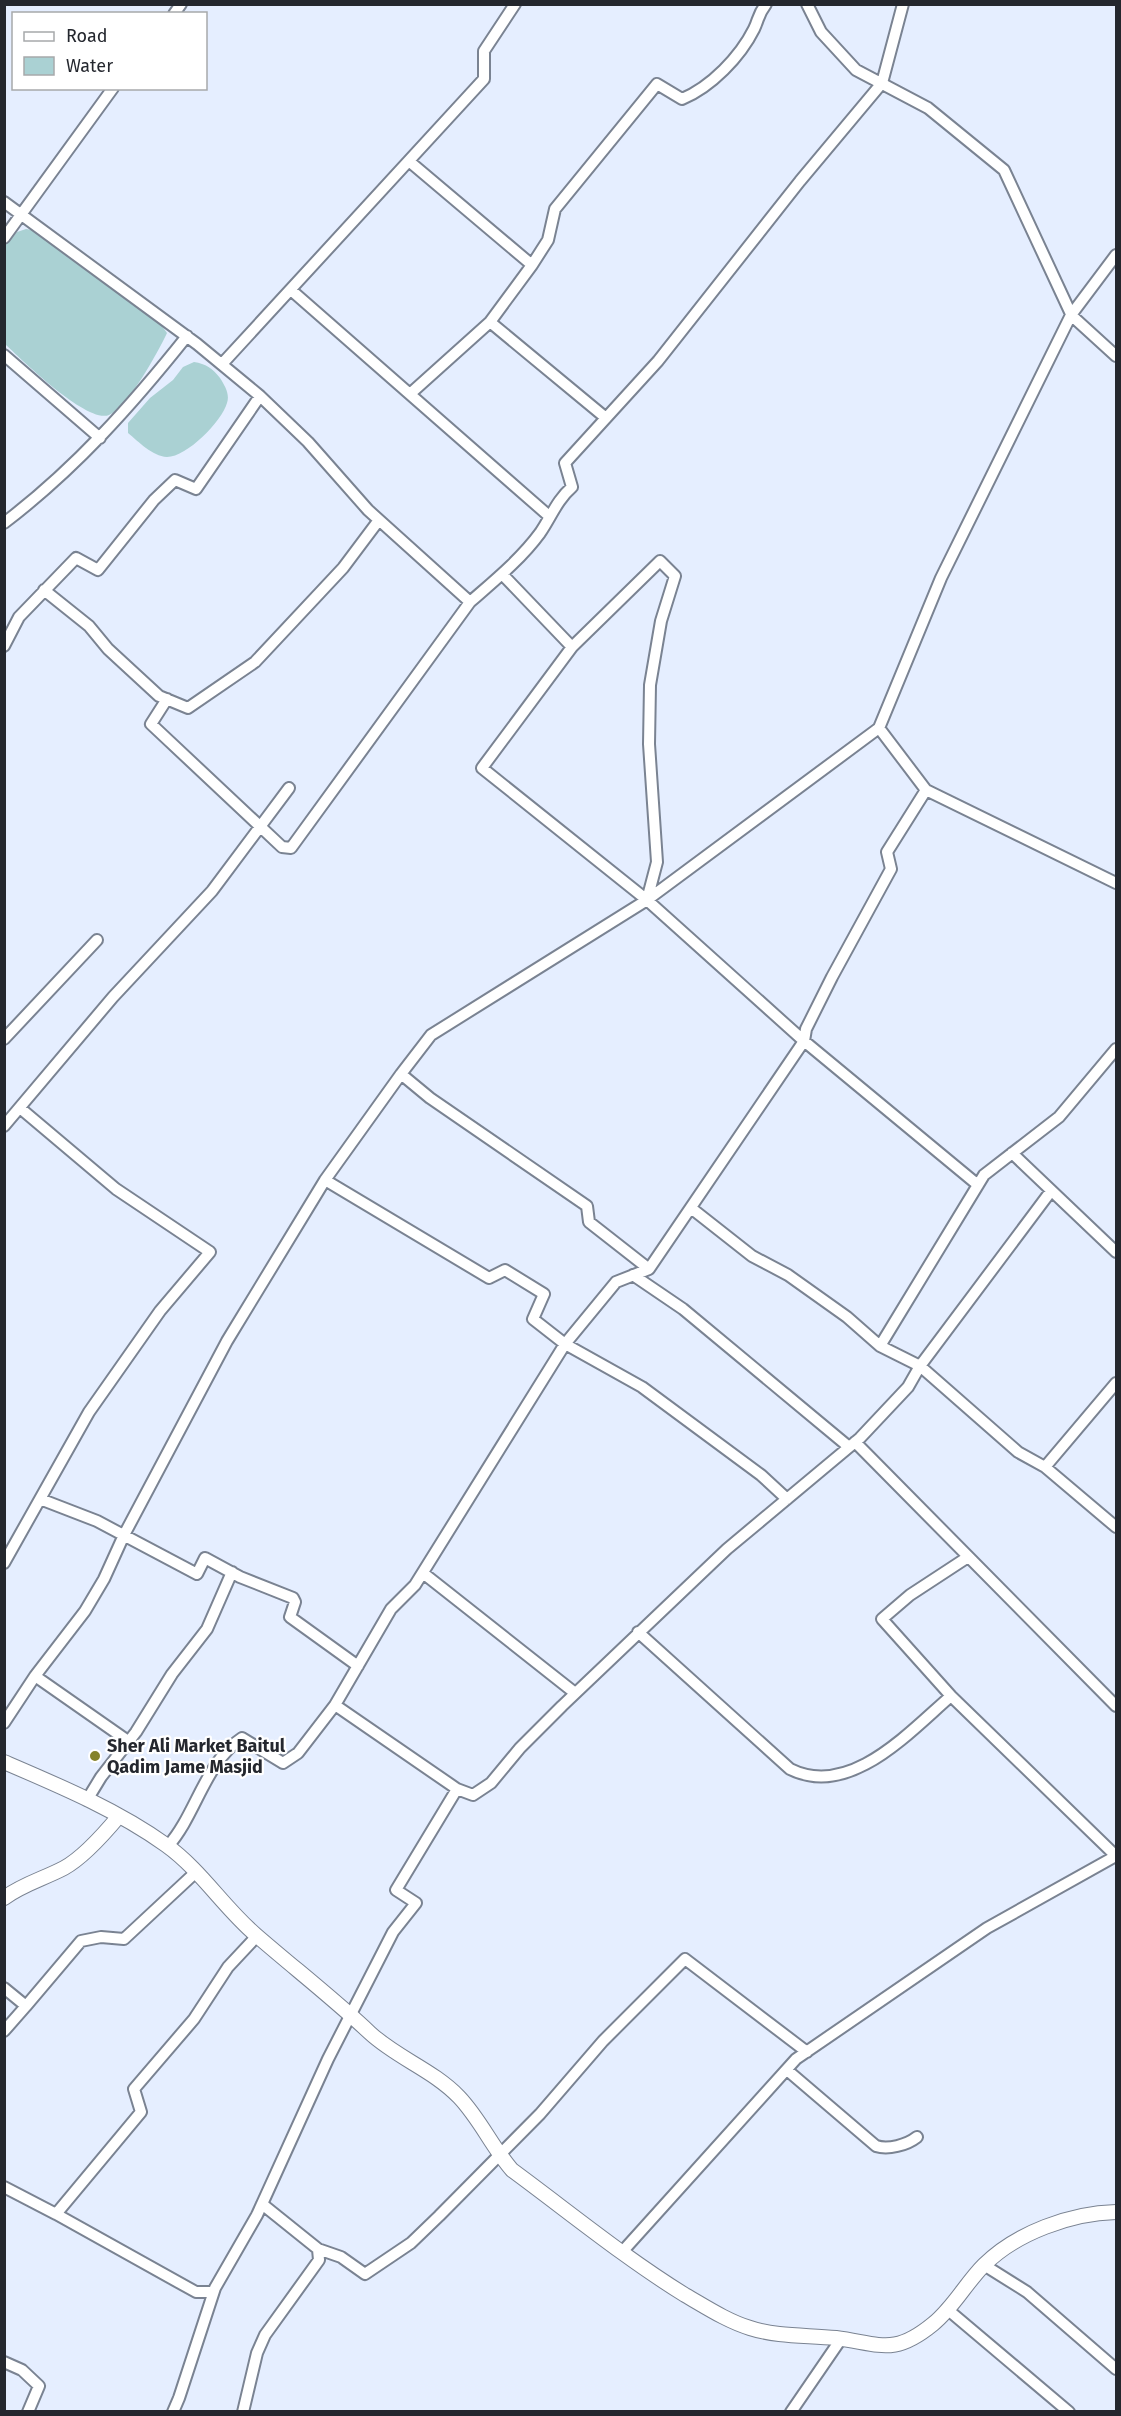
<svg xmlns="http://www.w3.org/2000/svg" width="1121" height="2416" font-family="'Fira Sans',sans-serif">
	<rect width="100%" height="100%" fill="#e5eeff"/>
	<path fill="#aad1d3" d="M26 229 39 231 159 322 167 333C158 352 128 407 109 415 87 424 21 359 5 344V246L17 232Z
		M194 362C206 364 212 368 220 378 225 386 230 394 227 403 222 421 187 457 167 457 152 456 139 442 128 433V423L150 398 173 380 183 367Z"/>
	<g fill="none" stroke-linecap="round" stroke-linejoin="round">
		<g stroke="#7a8392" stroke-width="14">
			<path id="street" d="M807 4 821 32 856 70 928 108 1004 170 1071 314
				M174 14 181 4
				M410 162 532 265 490 322 606 418
				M4 202 197 344 260 396 308 442 368 510 470 602
				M4 238 113 88
				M532 265 548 240 555 209 657 84 682 99C711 87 740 57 754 29 759 19 757 16 766 4
				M291 290 549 516
				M1071 315 1116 356
				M4 355 100 438
				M222 364 484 79V51L515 4
				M411 393 490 322
				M4 523C75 469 132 405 187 336
				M502 574 572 647 660 561 675 576 661 621 650 685 649 744 657 862 647 900
				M44 590 89 626 108 649 159 696 188 708 255 662 343 568 379 520
				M4 646 19 617 76 558 98 570 154 500 175 480 196 489 260 396
				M572 647 482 768 647 900 804 1041 978 1185
				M167 699 151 724 282 847 291 848 470 602C494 581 521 559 540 533 551 517 557 500 572 487L565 463 658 361 800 181 882 83 903 4
				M926 790 1116 883
				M4 1039 97 940
				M4 1126 113 997 212 891 289 788
				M1012 1153 1116 1252
				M325 1180 401 1074
				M691 1208 752 1256 788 1275 847 1317 880 1346 920 1366 1018 1452 1045 1467 1116 1527
				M649 1269 589 1222 587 1206 430 1098 401 1074 431 1035 647 900 879 728
				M633 1275 683 1309 849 1447
				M880 1346 984 1175 1059 1117 1116 1049
				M855 1442 1116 1706
				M1045 1467 1116 1383
				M40 1499 97 1521 197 1574 205 1558 240 1577 293 1598 295 1602 290 1617 358 1666
				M968 1557 910 1595 882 1619 951 1696 1116 1856
				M4 1563 89 1412 160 1311 210 1252 116 1189 20 1108
				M423 1573 575 1693
				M638 1632 790 1769C850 1799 909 1732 951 1696
				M35 1676 85 1611 104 1579 124 1535 227 1341 325 1180 489 1278 505 1270 544 1294 533 1319 565 1344 642 1387 761 1475 787 1499
				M335 1705 457 1789 473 1795 491 1783 520 1748 562 1706 727 1549 860 1438 908 1387 920 1366 1051 1191
				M4 1723 35 1676 128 1741
				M87 1800 101 1777 136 1732 172 1674 207 1629 232 1572
				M168 1846C196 1815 205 1762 242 1738L283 1763 298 1753 335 1705 391 1609 415 1585 565 1344 616 1282 649 1269 804 1041 806 1029 832 977 891 869 887 852 926 790 879 728 941 578 1071 315 1116 255
				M4 1988 26 2006 81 1941 101 1937 124 1939 196 1872
				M4 2031 26 2006
				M787 2070 876 2146C888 2150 907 2145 917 2137
				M4 2187 56 2214 141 2112 134 2089 194 2019 228 1967 257 1936
				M56 2214 196 2292H213
				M318 2249 341 2257 365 2274 411 2243 439 2216 540 2114 603 2041 685 1959 807 2052
				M622 2252 796 2059 987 1928 1114 1857
				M984 2265 1027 2292 1116 2369
				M947 2309 1069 2412
				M4 2362 22 2370 39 2386 28 2412
				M173 2412 179 2398 215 2288 257 2215 328 2059 393 1932 416 1903 396 1890 457 1789
				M243 2412 257 2353 265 2335 319 2260 318 2249 262 2204
				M791 2412 841 2339"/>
		</g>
		<g stroke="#7a8392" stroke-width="16">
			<path id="secondary" d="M4 1762C60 1786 117 1810 166 1845 201 1870 224 1908 256 1935 294 1968 334 1999 370 2033 397 2058 433 2070 459 2097 480 2119 492 2147 512 2170 569 2212 625 2258 685 2295 706 2307 727 2321 750 2328 778 2337 807 2335 836 2338 881 2344 894 2356 933 2324 953 2308 966 2283 984 2265 1016 2233 1071 2213 1116 2212
				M4 1898C23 1884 43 1879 64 1868 84 1857 104 1834 119 1816"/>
		</g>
		<use href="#street" stroke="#fff" stroke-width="10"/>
		<use href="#secondary" stroke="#fff" stroke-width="14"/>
	</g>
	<circle fill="#84822a" stroke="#fff" stroke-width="2" cx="95" cy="1756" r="6"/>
	<g text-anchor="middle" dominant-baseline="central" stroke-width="4.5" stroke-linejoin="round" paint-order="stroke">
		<g font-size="18" font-weight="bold" fill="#24272e" stroke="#fff" text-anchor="start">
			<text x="107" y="1746">Sher Ali Market Baitul<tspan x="107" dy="21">Qadim Jame Masjid</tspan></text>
		</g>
	</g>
	<rect width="1121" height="2416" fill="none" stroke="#24272e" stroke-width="12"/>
	<rect x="12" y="12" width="195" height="78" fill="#ffffff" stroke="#a7a9ab" stroke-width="1.5"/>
	<rect x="24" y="32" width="30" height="9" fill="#ffffff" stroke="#a7a9ab" stroke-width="1.5"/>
	<text x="66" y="42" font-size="18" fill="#24272e">Road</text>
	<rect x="24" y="57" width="30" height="18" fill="#aad1d3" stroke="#a7a9ab" stroke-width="1.5"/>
	<text x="66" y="72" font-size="18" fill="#24272e">Water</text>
</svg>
